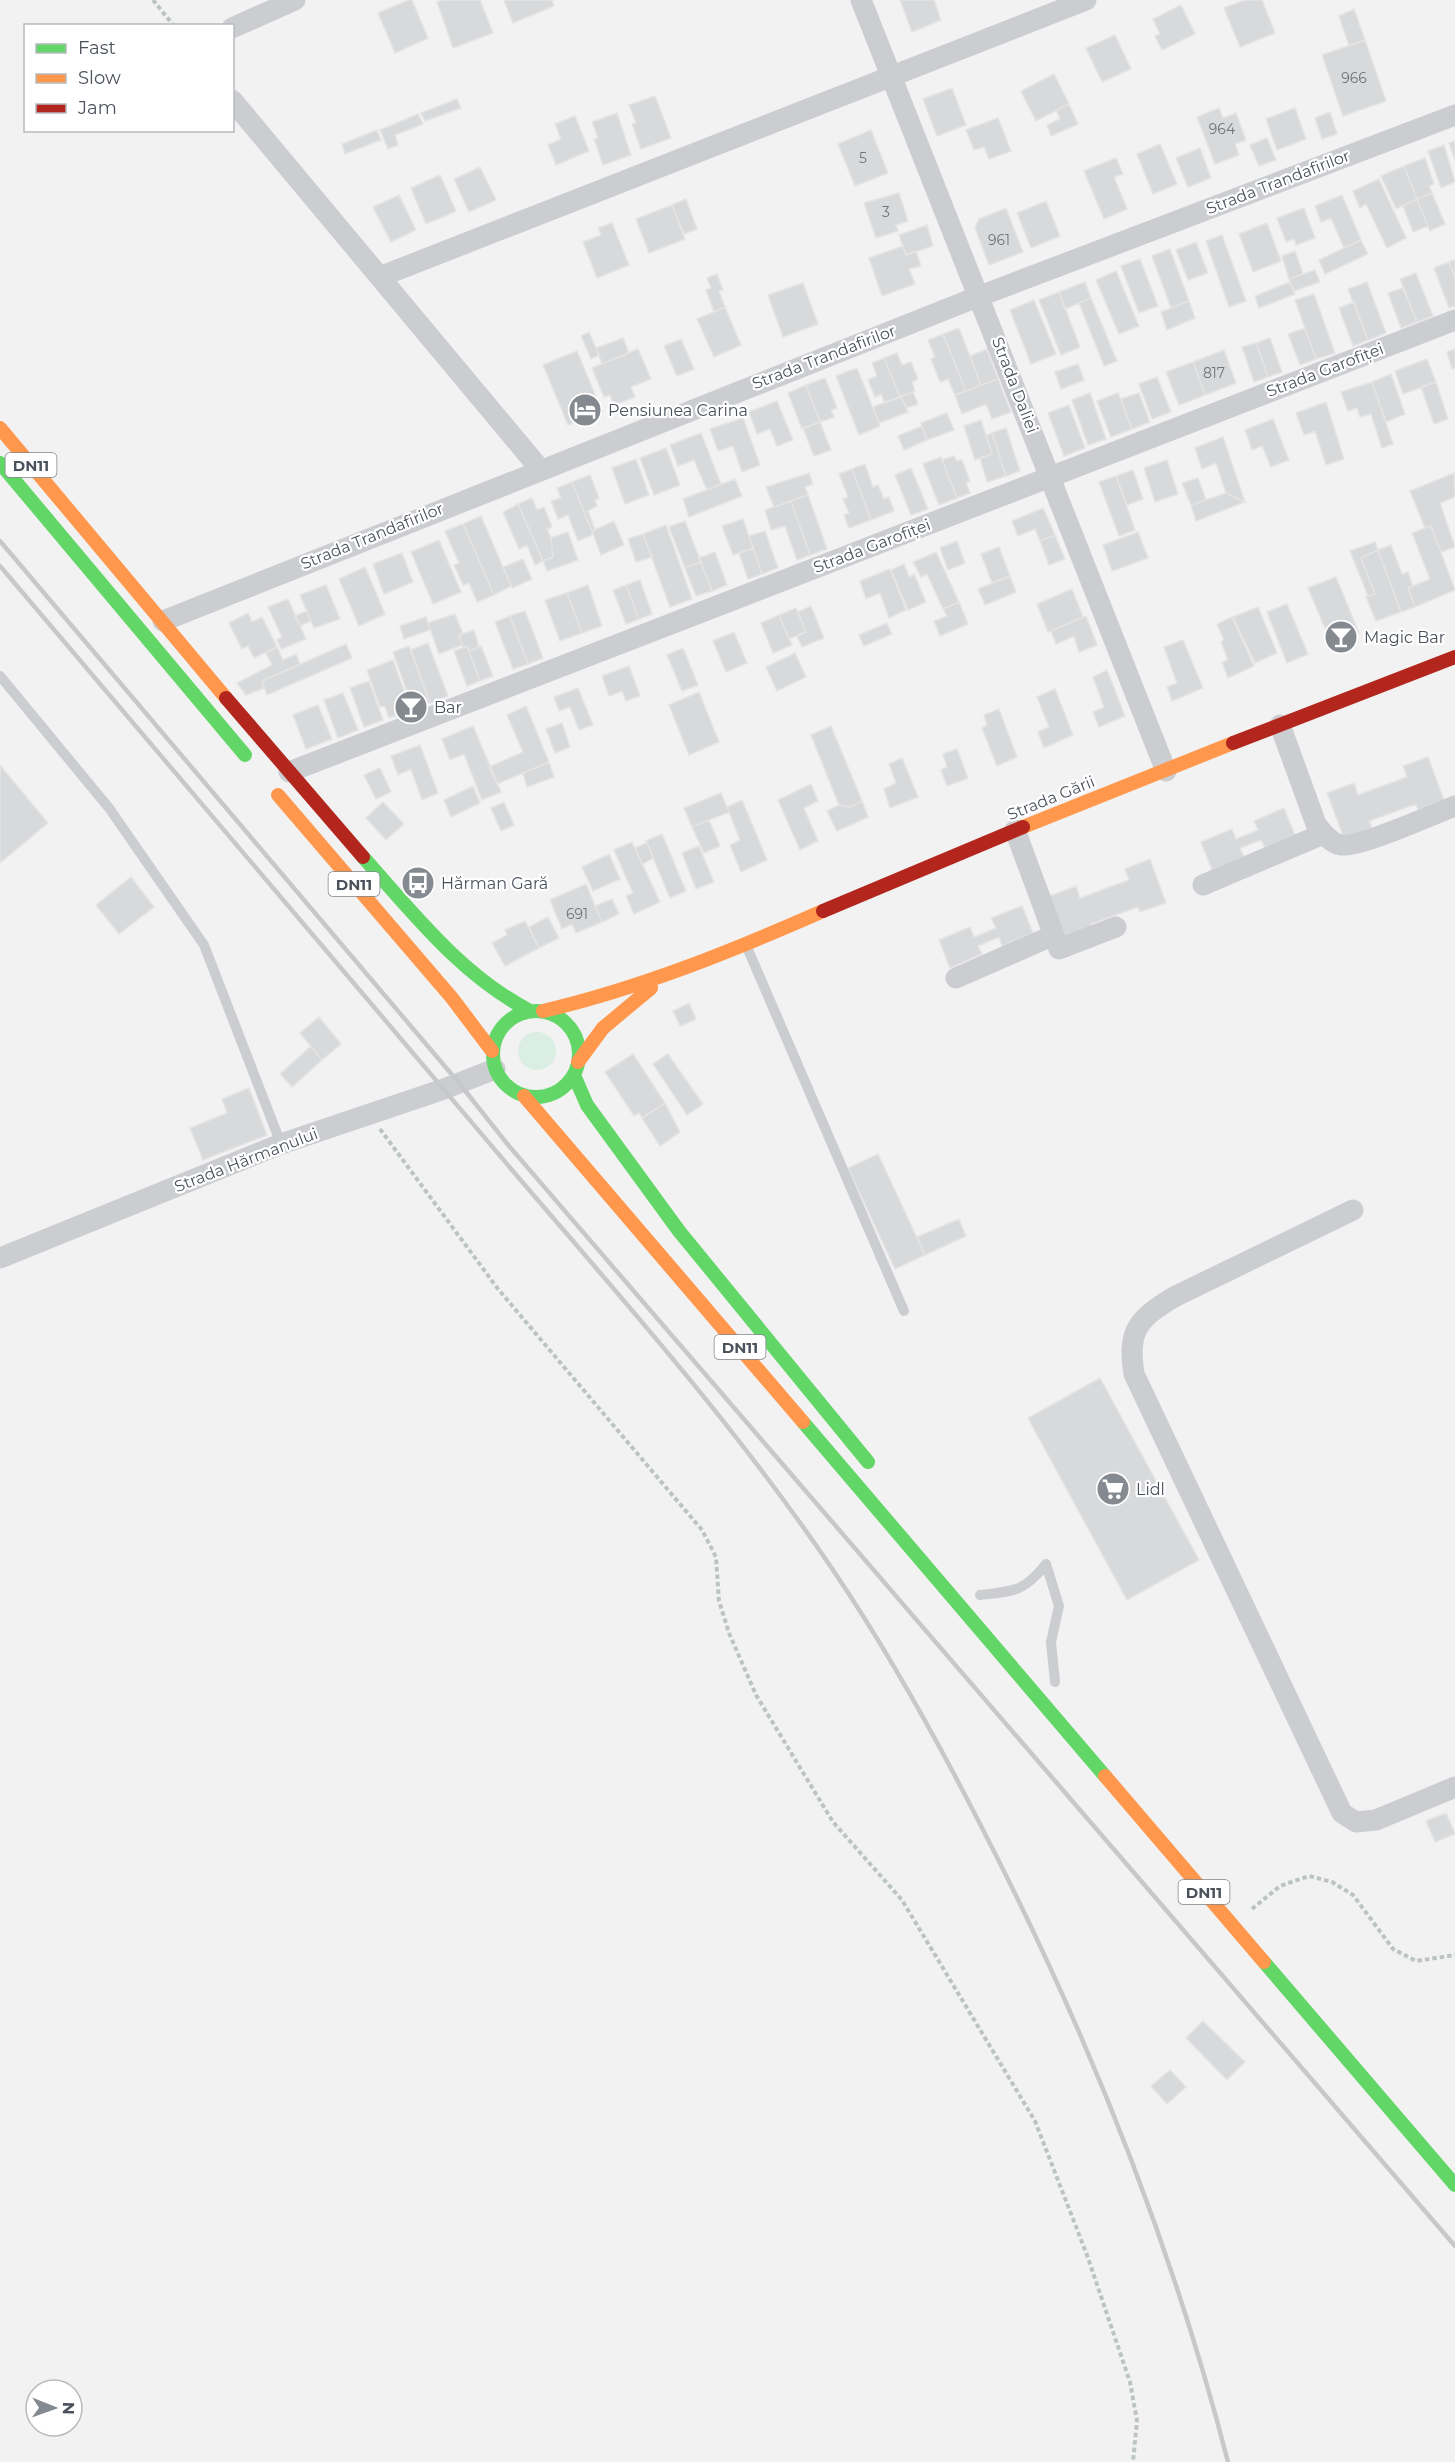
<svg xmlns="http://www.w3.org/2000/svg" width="1455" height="2462" font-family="Montserrat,sans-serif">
	<rect width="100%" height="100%" fill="#f2f2f2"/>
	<path fill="#daeee4" d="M518 1051a19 19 0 1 1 38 0a19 19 0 1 1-38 0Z"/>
	<path fill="#d8d9db" stroke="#e4e4e4" stroke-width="1.5" d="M409 0H412L428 38 395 53 378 13Z
		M443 0H480L493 33 453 48 437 2Z
		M504 0H552L554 6 513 23Z
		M900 0H934L941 20 912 32Z
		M1245 0H1262L1275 33 1240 47 1224 8Z
		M1181 5 1195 34 1162 50 1155 36 1160 34 1153 19Z
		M1354 9 1365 40 1349 46 1339 16Z
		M1115 35 1131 69 1102 82 1086 48Z
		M1365 40 1386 101 1343 116 1322 55Z
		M1054 74 1069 104 1036 121 1021 91Z
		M952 88 966 125 937 136 923 99Z
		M655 96 671 138 641 149 632 124 636 123 629 105Z
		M457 99 461 108 425 121 421 113Z
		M1069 104 1078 124 1051 136 1047 125 1060 119 1056 110Z
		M1219 108 1223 118 1236 113 1246 140 1235 144 1239 155 1215 164 1197 117Z
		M1295 108 1306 139 1277 150 1266 119Z
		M1330 112 1337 134 1322 139 1315 118Z
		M617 113 631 155 603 165 594 139 598 138 592 122Z
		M418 114 423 124 395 135 398 145 388 149 380 130Z
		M575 116 589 151 556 165 548 145 561 139 555 124Z
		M998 118 1011 151 989 159 984 147 974 150 966 130Z
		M377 130 381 140 345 154 342 144Z
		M871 130 888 173 855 186 838 144Z
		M1267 138 1276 160 1259 166 1250 145Z
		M1455 141V160L1449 143Z
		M1160 144 1177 184 1153 194 1137 154Z
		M1444 145 1455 182 1441 188 1428 151Z
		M1200 148 1211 178 1188 187 1176 158Z
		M1116 158 1123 174 1114 177 1127 209 1104 219 1084 171Z
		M1425 158 1434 184 1429 186 1432 193 1417 199 1404 166Z
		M1404 166 1417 199 1396 209 1381 176Z
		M480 167 496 200 469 212 454 179Z
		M440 175 456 211 426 224 411 188Z
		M1379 179 1406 238 1387 248 1366 204 1360 208 1353 191Z
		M899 193 908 221 896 225 898 231 876 238 864 203Z
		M1432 193 1445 224 1430 231 1417 199Z
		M399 195 416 230 391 242 373 207Z
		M1342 195 1361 240 1344 248 1331 218 1321 222 1315 206Z
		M686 199 697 229 684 234 672 205Z
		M1417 199 1428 226 1413 232 1403 206Z
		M1046 201 1060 236 1031 248 1017 213Z
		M672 205 685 239 649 253 636 219Z
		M1006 208 1023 252 989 265 975 228 979 219Z
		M1304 208 1315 238 1296 245 1294 239 1286 242 1277 218Z
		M612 223 629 265 597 278 583 242 601 235 598 228Z
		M1267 223 1281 261 1253 272 1239 234Z
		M927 225 933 246 906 255 899 235Z
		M1222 235 1246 301 1229 307 1206 241Z
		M1361 240 1368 254 1325 274 1319 260Z
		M1196 242 1208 273 1188 280 1176 250Z
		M903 246 906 255 916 251 921 266 909 269 915 284 882 296 869 258Z
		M1170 249 1189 301 1171 308 1152 256Z
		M1295 251 1303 274 1289 279 1282 256Z
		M1140 259 1158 306 1139 313 1121 266Z
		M1455 260V278L1449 262Z
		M1449 262 1455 278V306L1449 308 1434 268Z
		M1315 270 1320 282 1294 291 1289 279Z
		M1116 271 1139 326 1119 334 1096 280Z
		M1416 273 1433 316 1417 322 1400 279Z
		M717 274 723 290 719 291 725 307 714 312 706 290 711 288 707 278Z
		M1085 282 1091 298 1065 309 1059 292Z
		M1290 282 1295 294 1259 308 1255 296Z
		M1367 282 1386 333 1368 340 1348 289Z
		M803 283 818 324 783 337 768 295Z
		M1403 288 1417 322 1401 328 1388 293Z
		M1059 292 1080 347 1061 355 1039 300Z
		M1314 294 1335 353 1316 359 1295 300Z
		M1091 298 1117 361 1104 366 1079 303Z
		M1034 300 1056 354 1031 364 1010 310Z
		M1189 301 1195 318 1167 330 1161 312Z
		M1354 302 1368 340 1353 346 1339 308Z
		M725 307 741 345 714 357 697 319Z
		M959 328 981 385 966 391 943 334Z
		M1305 328 1316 359 1300 365 1288 334Z
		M589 332 599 355 591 359 581 336Z
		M943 334 966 391 955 395 948 379 940 382 931 359 935 357 928 340Z
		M623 338 629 353 602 364 596 348Z
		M1270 338 1282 372 1268 377 1256 343Z
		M681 339 694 369 677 376 664 346Z
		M1256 343 1268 377 1254 382 1242 347Z
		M638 349 651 379 631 387 635 397 614 405 610 395 604 397 592 368Z
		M987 349 998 379 981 385 970 356Z
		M1455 349V368L1452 369 1447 352Z
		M1224 350 1236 383 1205 395 1193 362Z
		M577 351 602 411 568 425 543 365Z
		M897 353 902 365 911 362 918 379 912 382 915 391 900 397 884 358Z
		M884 358 900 397 885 403 881 394 875 397 868 380 877 376 872 363Z
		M1427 359 1436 382 1403 394 1395 371Z
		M1193 362 1205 395 1179 405 1166 372Z
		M1078 364 1084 380 1061 389 1055 372Z
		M857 368 880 426 859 435 836 376Z
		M1391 374 1405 414 1386 422 1372 382Z
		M1157 377 1171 412 1152 419 1139 384Z
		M825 378 837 408 831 410 834 417 820 422 806 385Z
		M998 379 1011 412 992 419 986 404 962 414 955 395Z
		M1372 382 1393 444 1382 448 1371 414 1360 417 1357 408 1348 411 1341 392Z
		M1436 382 1448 419 1434 424 1421 387Z
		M806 385 820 422 802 429 788 393Z
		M913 392 918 404 906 408 901 396Z
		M1090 393 1106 439 1088 445 1072 400Z
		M1118 393 1132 429 1111 437 1097 401Z
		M1139 393 1150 422 1132 429 1121 399Z
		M901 396 908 412 879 423 873 407Z
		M777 401 793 440 777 446 770 429 757 434 749 412Z
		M1326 402 1344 459 1326 465 1315 431 1304 435 1296 413Z
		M1069 405 1085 448 1064 456 1048 413Z
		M947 413 954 430 927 440 921 423Z
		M743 418 760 465 742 472 733 446 718 451 710 429Z
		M1273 419 1289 460 1271 467 1262 446 1252 450 1245 430Z
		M981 420 992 454 975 460 964 426Z
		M820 422 831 450 814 456 803 428Z
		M922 426 927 440 904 450 898 436Z
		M1006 428 1020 471 1006 476 992 433Z
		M701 433 721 484 707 490 694 460 678 466 670 445Z
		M992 433 1006 476 987 482 980 458 992 454 986 435Z
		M1223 437 1245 502 1226 493 1216 463 1202 469 1195 448Z
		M666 448 680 485 654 495 640 458Z
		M954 456 957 461 962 460 970 481 966 483 970 493 957 498 942 460Z
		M941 457 957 498 939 505 923 464Z
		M636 459 649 495 625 504 612 468Z
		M1167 460 1178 494 1155 502 1144 468Z
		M865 464 873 487 878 485 884 499 889 497 894 511 871 520 852 469Z
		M911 468 928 509 911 515 895 475Z
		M852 469 871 520 849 528 844 515 849 513 843 499 848 497 839 474Z
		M1133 470 1143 499 1127 505 1116 476Z
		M809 473 813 484 805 487 808 495 774 507 766 487Z
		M1454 473 1455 497 1440 503 1455 547 1441 552 1431 526 1425 528 1410 491Z
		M590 475 599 498 595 500 597 506 588 511 595 530 592 531 572 482Z
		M1116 476 1135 530 1119 536 1099 482Z
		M1198 478 1206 500 1191 505 1182 483Z
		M735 479 742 496 689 517 683 499Z
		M572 482 592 531V535L578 541 568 515 558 519 551 501 561 498 557 488Z
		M1226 493 1245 502 1196 521 1191 505Z
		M808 495 827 549 810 555 791 501Z
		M532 498 537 510 544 507 552 527 547 529 551 538 553 557 543 561 518 504Z
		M791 501 810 555 797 560 785 526 771 530 765 510Z
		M518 504 543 561 535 565 527 545 519 549 503 512Z
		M1043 508 1055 535 1040 541 1035 529 1018 536 1012 521Z
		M481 516 511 586 494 595 463 524Z
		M743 519 753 548 733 555 722 526Z
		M614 521 624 545 601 555 592 531Z
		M685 521 701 562 685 568 669 527Z
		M463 524 494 595 477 602 469 583 463 585 454 565 459 563 445 531Z
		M666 525 692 599 670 607 643 534Z
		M1431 526 1455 590 1415 607 1408 588 1430 579 1412 533Z
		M765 531 778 568 762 574 749 536Z
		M568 532 578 560 547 571 543 561 553 557 551 538Z
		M1138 532 1148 558 1112 571 1103 545Z
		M643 534 652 557 636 562 628 539Z
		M1055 535 1065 559 1049 565 1040 541Z
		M439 540 461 592 433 604 411 552Z
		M957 541 965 563 948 570 940 548Z
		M1375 542 1378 550 1361 558 1375 594 1368 596 1350 551Z
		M1391 545 1402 574 1408 572 1413 586 1408 588 1415 607 1401 612 1378 550Z
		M999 547 1010 576 992 583 981 554Z
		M753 548 762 574 748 579 739 553Z
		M1378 550 1401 612 1376 621 1366 597 1375 594 1361 558Z
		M715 552 727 585 712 591 699 558Z
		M936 552 959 602 943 609 927 574 921 577 913 562Z
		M402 553 413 582 384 594 373 564Z
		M523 559 532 579 512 588 503 567Z
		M701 562 712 591 696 596 685 568Z
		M904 564 909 577 914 574 926 602 908 610 891 570Z
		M365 567 385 614 359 626 339 579Z
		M890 569 906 610 889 618 880 593 866 599 860 581Z
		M1010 576 1016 592 985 605 978 589Z
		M1336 577 1359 633 1332 645 1308 588Z
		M640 580 652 614 639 619 626 585Z
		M326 585 340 619 314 628 300 595Z
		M588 585 602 626 582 633 567 593Z
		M626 585 639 619 626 624 613 590Z
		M1072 589 1083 617 1048 632 1037 604Z
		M567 593 582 633 560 641 545 600Z
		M288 599 306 639 281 649 277 640 282 637 268 607Z
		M959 602 968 624 940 636 934 621 947 616 943 609Z
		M1287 604 1308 654 1287 663 1267 612Z
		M811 606 824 638 802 647 797 636 806 632 798 612Z
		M1258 607 1277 653 1255 663 1233 617Z
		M796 608 806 632 789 639 779 615Z
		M307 611 311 621 300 626 295 616Z
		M525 611 543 658 528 664 510 616Z
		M248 613 252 622 262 617 277 647 254 658 248 646 242 649 229 623Z
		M455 614 463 634 459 635 462 645 439 654 428 623Z
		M779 615 792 645 773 653 761 623Z
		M510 616 528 664 513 669 495 622Z
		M1086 616 1097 645 1079 652 1074 636 1056 644 1051 631Z
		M426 617 430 630 404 639 400 626Z
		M1232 617 1254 666 1228 678 1222 662 1228 660 1221 642 1224 640 1217 624Z
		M887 623 892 634 864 646 859 635Z
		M474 630 479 647 469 651 467 646 463 648 459 635Z
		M734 632 747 663 726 672 713 641Z
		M1183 640 1203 688 1172 701 1167 687 1177 683 1164 647Z
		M428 643 448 696 430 703 411 650Z
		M346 644 352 658 267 695 262 681Z
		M409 646 430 703 404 713 399 700 409 697 393 652Z
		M467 646 480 681 467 686 454 651Z
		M481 646 493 676 480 681 469 651Z
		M277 647 283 660 296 654 300 664 262 681 264 688 246 695 237 683 272 665 266 653Z
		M683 648 698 685 682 691 667 655Z
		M795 653 806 677 777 691 766 667Z
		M393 660 406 696 399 699 404 713 389 718 385 706 380 707 367 670Z
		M629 666 640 696 626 701 622 691 609 696 602 676Z
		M1107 670 1125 716 1099 727 1093 712 1104 707 1093 677Z
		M369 681 383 720 364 727 350 688Z
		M578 688 593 725 579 730 570 707 559 711 554 697Z
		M1055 689 1073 735 1044 748 1038 732 1049 727 1037 697Z
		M699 692 719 742 689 755 669 705Z
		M343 693 358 730 338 738 324 700Z
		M318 705 332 739 306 749 293 715Z
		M526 706 549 762 497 784 489 767 523 752 507 715Z
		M999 709 1017 757 997 766 982 728 987 725 984 715Z
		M562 723 570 747 555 753 546 729Z
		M473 726 501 792 482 800 464 754 450 760 442 739Z
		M831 726 862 801 850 807 839 805 811 735Z
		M420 745 438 793 422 800 411 769 398 775 391 756Z
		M957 749 968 778 947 786 941 770 947 767 943 754Z
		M1428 757 1444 800 1418 810 1416 804 1369 821 1372 828 1344 838 1327 793 1354 783 1358 795 1407 777 1403 766Z
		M902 758 918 797 890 808 884 789 896 783 889 764Z
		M549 762 554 777 527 787 523 773Z
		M0 765 48 823 0 863Z
		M380 768 391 792 376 799 364 775Z
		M811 784 818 801 804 808 818 841 800 850 778 800Z
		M473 786 480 803 451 817 444 800Z
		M721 793 729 812 692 827 684 808Z
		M742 800 767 860 741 872 730 845 740 840 727 807Z
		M862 801 868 817 837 831 827 811 839 805 850 807Z
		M383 802 404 824 386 840 366 818Z
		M504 802 514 825 501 831 491 808Z
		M1284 808 1295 835 1265 848 1261 840 1240 848 1244 857 1212 870 1201 842 1232 829 1236 839 1258 830 1254 821Z
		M709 820 720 846 704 853 692 827Z
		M662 834 686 891 670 898 646 841Z
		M632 842 660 902 634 914 626 896 633 893 614 850Z
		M647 843 654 858 642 864 635 848Z
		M699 846 714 882 696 889 682 853Z
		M609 854 620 879 593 891 582 867Z
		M1150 859 1166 903 1140 912 1138 907 1091 924 1094 931 1066 941 1050 896 1076 886 1080 898 1129 880 1125 869Z
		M131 877 154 907 119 934 96 905Z
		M586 884 602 922 576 933 572 924 562 929 550 900Z
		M612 899 619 914 602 922 595 906Z
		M1022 906 1033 933 1002 946 999 937 978 946 982 954 950 968 939 940 970 927 974 937 996 928 991 918Z
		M548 917 559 938 539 948 529 927Z
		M525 921 539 948 505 966 492 943 507 935 505 930Z
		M689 1003 696 1019 680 1026 673 1011Z
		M319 1017 341 1044 322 1060 300 1033Z
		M311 1046 322 1060 292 1087 280 1074Z
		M633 1054 665 1103 642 1118 639 1113 634 1116 605 1072Z
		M668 1054 703 1104 687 1115 653 1064Z
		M249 1088 267 1135 203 1160 190 1128 227 1113 222 1099Z
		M665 1103 680 1132 660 1146 642 1118Z
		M878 1154 925 1255 895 1269 848 1168Z
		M959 1219 966 1236 925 1255 917 1237Z
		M1100 1378 1199 1560 1127 1600 1028 1418Z
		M1446 1813 1455 1834 1435 1842 1426 1821Z
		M1203 2021 1245 2062 1227 2080 1186 2038Z
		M1170 2070 1186 2087 1167 2104 1151 2086Z"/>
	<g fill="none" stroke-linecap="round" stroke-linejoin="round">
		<path stroke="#bcc4c2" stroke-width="4" stroke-dasharray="4.5 3" stroke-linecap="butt" d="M153 0 174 26
			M380 1129 498 1289 702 1530 716 1557 719 1601 729 1633 756 1695 833 1822 902 1900 1035 2121 1087 2255 1130 2382 1137 2421 1133 2462
			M1252 1909 1280 1886 1309 1876 1332 1882 1353 1895 1393 1949 1416 1961 1455 1955"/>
		<path stroke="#cccdd0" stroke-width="10" d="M0 676 109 808 204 945 281 1144
			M746 945 904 1311
			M1046 1564 1059 1606 1051 1642 1055 1682
			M980 1595C1014 1591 1024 1592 1046 1564"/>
		<path stroke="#cccdd0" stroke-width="21" d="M861 0 1166 771
			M232 28 295 0
			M232 100 540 469
			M382 276 1086 0
			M163 621 967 301 1455 115
			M1280 725 1316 824C1322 832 1330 843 1341 845 1359 848 1434 814 1455 806
			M289 772 1455 320
			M1015 830 1059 949 1116 927
			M1203 885 1323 834
			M956 978 1054 935
			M1353 1210 1174 1297C1138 1319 1127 1330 1134 1374L1342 1813 1356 1822 1376 1820 1455 1787
			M0 1258 281 1144 444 1089 495 1069"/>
		<path stroke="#63d668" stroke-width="14" d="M0 463 245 755
			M363 857C414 914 461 975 530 1011
			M493 1054a43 43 0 1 1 86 0a43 43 0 1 1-86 0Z
			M574 1075 587 1105 679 1231 868 1462
			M803 1422 1105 1776
			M1264 1962 1455 2185"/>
		<path stroke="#ff974d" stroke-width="14" d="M0 428 226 698
			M278 795 452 998 492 1051
			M1023 827 1233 743
			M543 1011C641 988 732 951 823 911
			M578 1062 603 1028 651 988
			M524 1096 803 1422
			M1105 1776 1264 1962"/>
		<path stroke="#b3261e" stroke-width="14" d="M226 698 363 857
			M1233 743 1455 657
			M823 911 1023 827"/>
		<path stroke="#c7c8ca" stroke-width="4.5" d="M0 541 459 1083 509 1146 1455 2246
			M0 566C169 768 342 968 512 1170 624 1301 739 1430 835 1573 889 1653 935 1736 979 1822 1084 2025 1171 2240 1228 2462"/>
	</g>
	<defs>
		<g id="hotel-disc" transform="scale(1.725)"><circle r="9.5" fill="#858a90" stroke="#fff"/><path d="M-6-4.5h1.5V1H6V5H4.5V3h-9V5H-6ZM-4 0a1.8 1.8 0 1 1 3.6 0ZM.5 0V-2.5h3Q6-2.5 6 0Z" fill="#fff"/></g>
		<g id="bar-disc" transform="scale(1.725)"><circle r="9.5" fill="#858a90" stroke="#fff"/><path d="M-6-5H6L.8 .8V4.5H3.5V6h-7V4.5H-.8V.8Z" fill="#fff"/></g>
		<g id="bus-disc" transform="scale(1.725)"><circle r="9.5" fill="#858a90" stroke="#fff"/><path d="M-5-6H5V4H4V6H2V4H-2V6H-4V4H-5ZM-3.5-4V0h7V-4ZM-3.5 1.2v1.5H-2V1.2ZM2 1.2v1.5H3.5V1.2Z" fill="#fff"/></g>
		<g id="supermarket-disc" transform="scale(1.725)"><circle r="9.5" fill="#858a90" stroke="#fff"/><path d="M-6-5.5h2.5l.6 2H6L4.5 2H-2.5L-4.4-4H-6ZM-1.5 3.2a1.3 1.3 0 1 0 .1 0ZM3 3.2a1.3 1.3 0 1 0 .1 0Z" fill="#fff"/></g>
	</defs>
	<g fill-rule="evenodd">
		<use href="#hotel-disc" x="585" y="410"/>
		<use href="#bar-disc" x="1341" y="637"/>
		<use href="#bar-disc" x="411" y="707"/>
		<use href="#bus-disc" x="418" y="883"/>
		<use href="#supermarket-disc" x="1113" y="1489"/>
	</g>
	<g text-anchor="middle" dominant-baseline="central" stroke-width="4.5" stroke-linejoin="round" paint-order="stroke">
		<g font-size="14" fill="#70757d">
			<text x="1354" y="78">966</text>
			<text x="1222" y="129">964</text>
			<text x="863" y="158">5</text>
			<text x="886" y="212">3</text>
			<text x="999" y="240">961</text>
			<text x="1214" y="373">817</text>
			<text x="577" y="914">691</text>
		</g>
		<g fill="#fff" stroke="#81868d" stroke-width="1.5">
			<rect x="5.5" y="453" width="51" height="24" rx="4.5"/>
			<rect x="328.5" y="872" width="51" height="24" rx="4.5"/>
			<rect x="714.5" y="1335" width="51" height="24" rx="4.5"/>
			<rect x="1178.5" y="1880" width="51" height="24" rx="4.5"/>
		</g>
		<g font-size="15" font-weight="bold" fill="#4b525c">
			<text x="31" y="465">DN11</text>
			<text x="354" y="884">DN11</text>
			<text x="740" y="1347">DN11</text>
			<text x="1204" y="1892">DN11</text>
		</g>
		<g font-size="16" fill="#4b525c" stroke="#fff">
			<text transform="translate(1278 182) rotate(-21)">Strada Trandafirilor</text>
			<text transform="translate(824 357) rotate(-21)">Strada Trandafirilor</text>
			<text transform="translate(1325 370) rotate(-21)">Strada Garofiței</text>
			<text transform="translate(1015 385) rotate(69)">Strada Daliei</text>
			<text transform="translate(372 536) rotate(-22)">Strada Trandafirilor</text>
			<text transform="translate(872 546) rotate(-21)">Strada Garofiței</text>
			<text transform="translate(1051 798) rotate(-22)">Strada Gării</text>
			<text transform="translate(246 1160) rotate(-21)">Strada Hărmanului</text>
		</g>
		<g font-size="16" fill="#4b525c" stroke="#fff" text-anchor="start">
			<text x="608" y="410">Pensiunea Carina</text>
			<text x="1364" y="637">Magic Bar</text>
			<text x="434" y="707">Bar</text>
			<text x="441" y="883">Hărman Gară</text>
			<text x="1136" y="1489">Lidl</text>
		</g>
	</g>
	<rect x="24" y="24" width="210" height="108" fill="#ffffff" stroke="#b7babe" stroke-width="1.5"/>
	<rect x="36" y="44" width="30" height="9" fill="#63d668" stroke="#b7babe" stroke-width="1.5"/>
	<text x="78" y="54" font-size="18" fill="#4b525c">Fast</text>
	<rect x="36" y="74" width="30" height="9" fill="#ff974d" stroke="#b7babe" stroke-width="1.5"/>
	<text x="78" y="84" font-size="18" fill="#4b525c">Slow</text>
	<rect x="36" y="104" width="30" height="9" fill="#b3261e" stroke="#b7babe" stroke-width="1.5"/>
	<text x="78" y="114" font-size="18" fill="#4b525c">Jam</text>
	<g transform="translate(54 2408) rotate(91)"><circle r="28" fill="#ffffff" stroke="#b7babe" stroke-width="1.5"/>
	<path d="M0-4.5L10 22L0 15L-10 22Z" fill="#858a90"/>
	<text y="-9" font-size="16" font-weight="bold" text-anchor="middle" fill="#4b525c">N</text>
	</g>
</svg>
